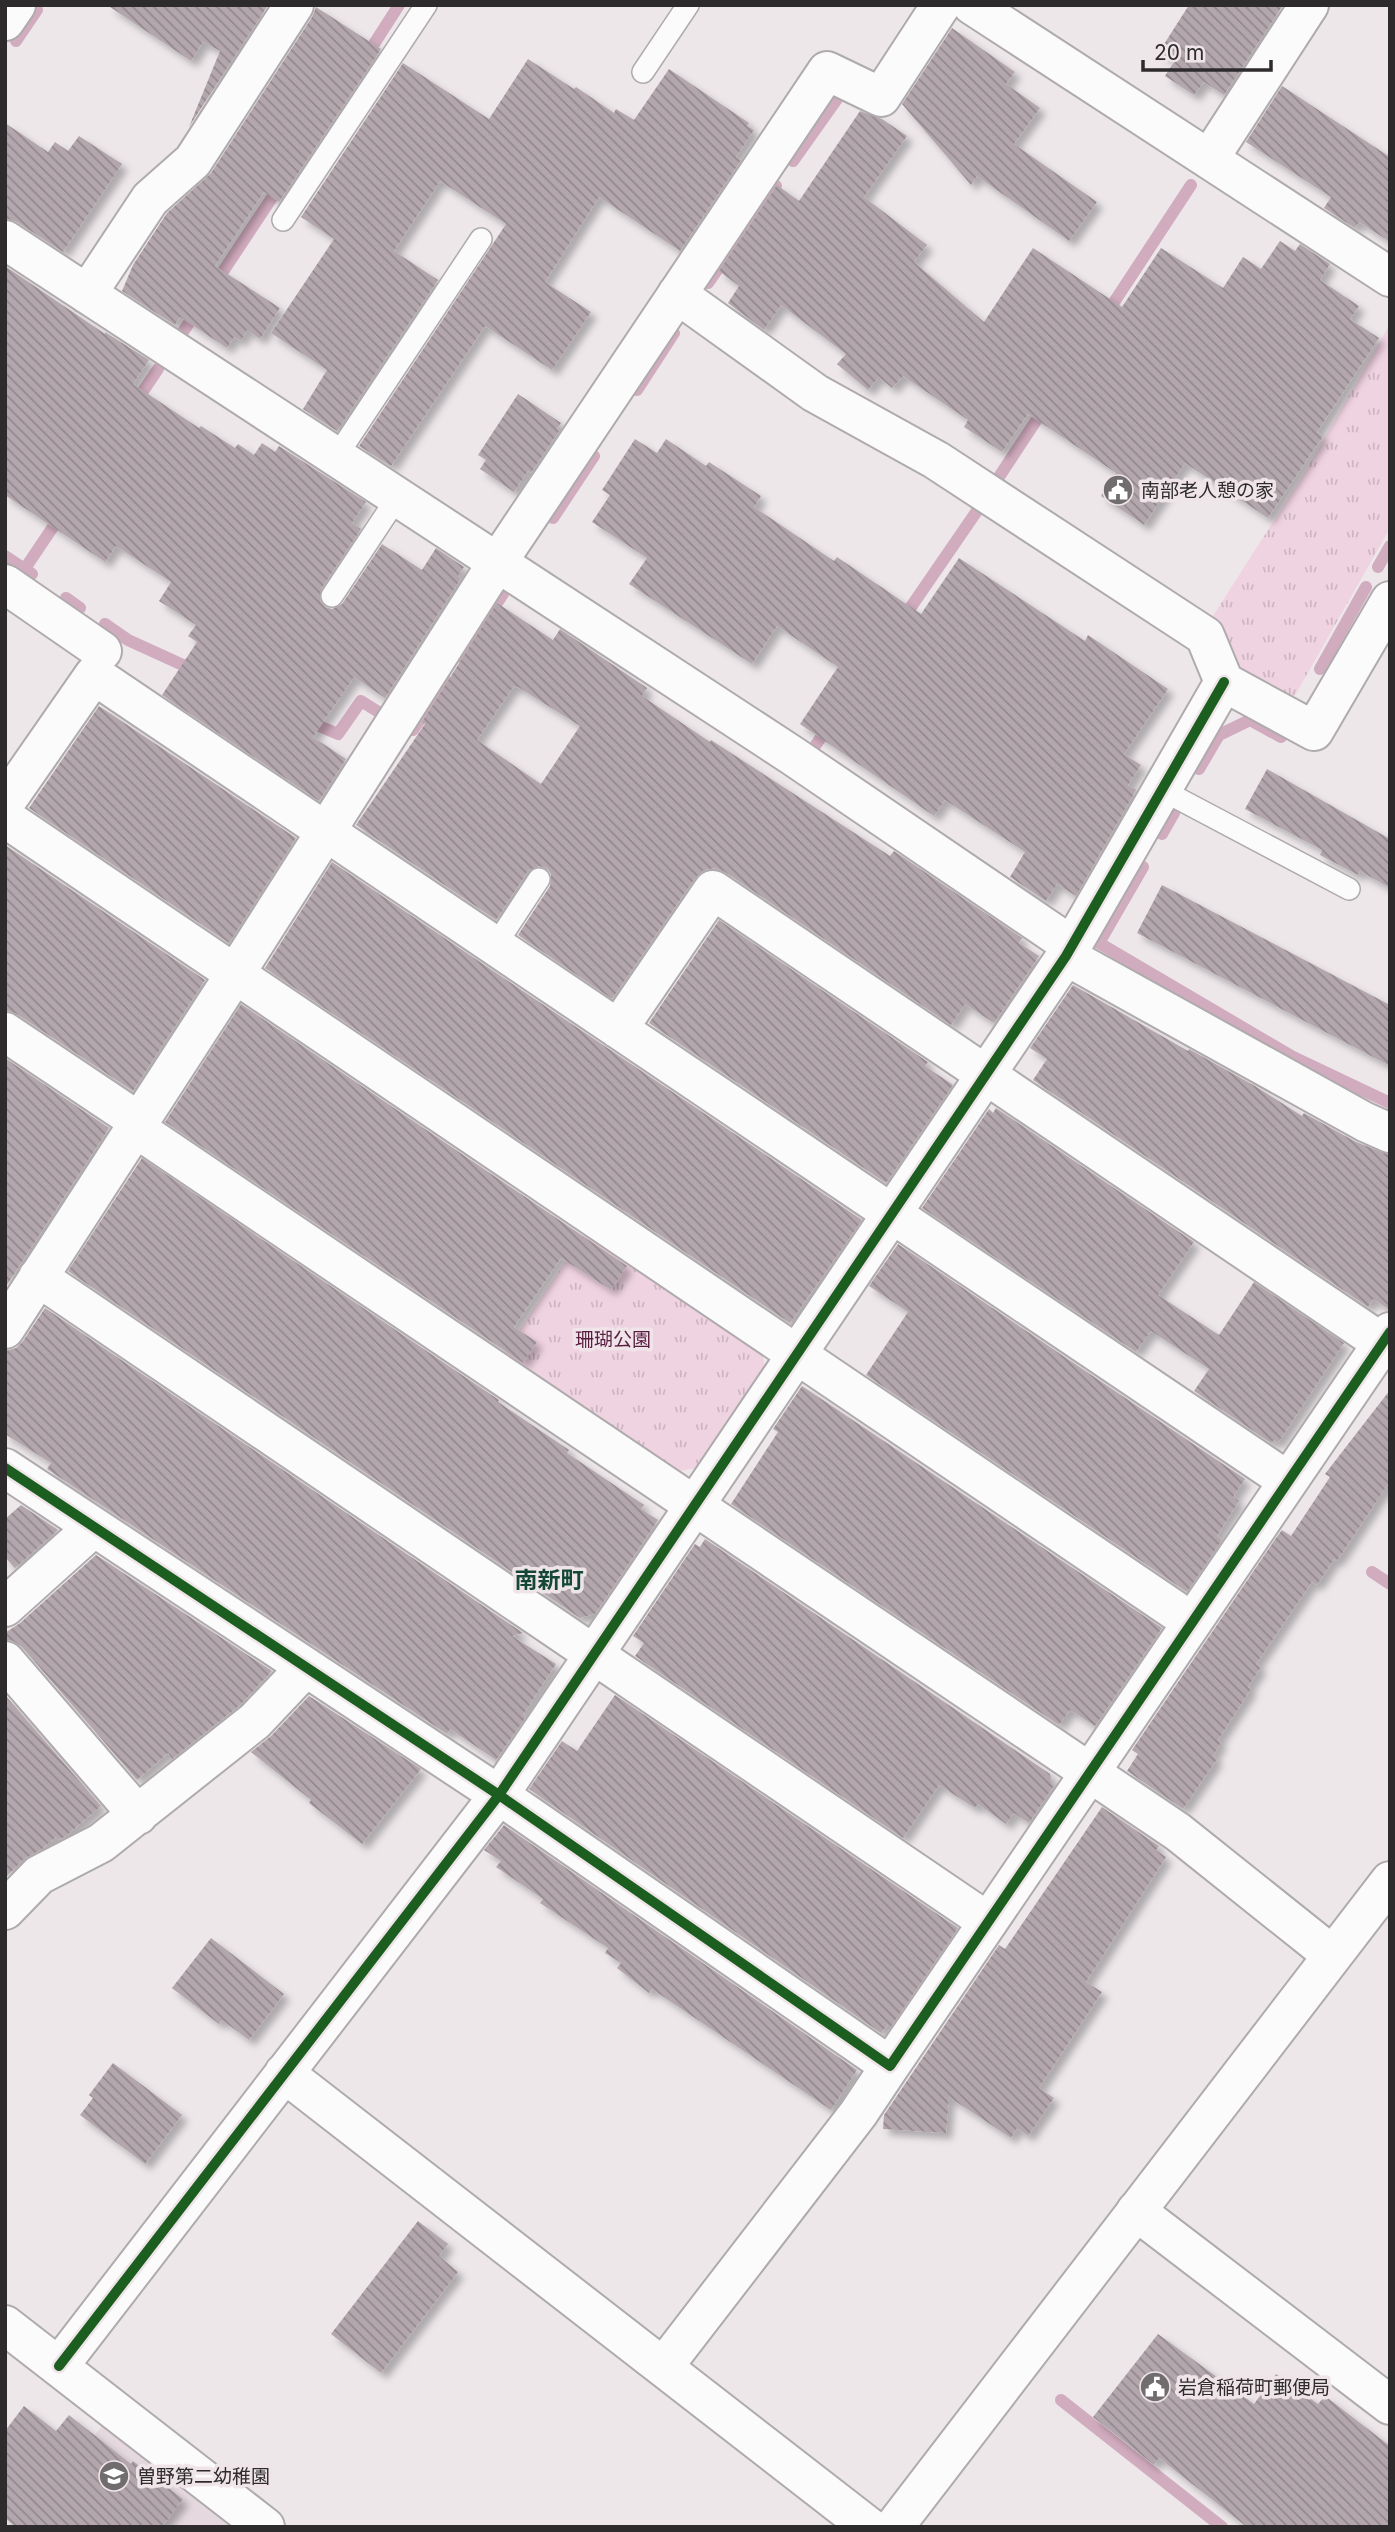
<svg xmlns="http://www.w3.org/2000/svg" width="1395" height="2532" font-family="Inter,'Noto Sans JP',sans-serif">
	<defs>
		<pattern id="grass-tufts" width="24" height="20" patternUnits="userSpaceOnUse" patternTransform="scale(1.75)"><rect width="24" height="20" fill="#f0d3e1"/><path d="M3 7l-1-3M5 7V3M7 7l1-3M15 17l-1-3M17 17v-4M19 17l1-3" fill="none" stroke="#ceb5c1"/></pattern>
		<pattern id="building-back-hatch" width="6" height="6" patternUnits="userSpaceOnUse" patternTransform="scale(1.75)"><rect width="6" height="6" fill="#b3a7ad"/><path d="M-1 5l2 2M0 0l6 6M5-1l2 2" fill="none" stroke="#92888d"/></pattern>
		<filter id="shadow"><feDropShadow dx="6" dy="6" stdDeviation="3.5" flood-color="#0004"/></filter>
	</defs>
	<rect width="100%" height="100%" fill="#ede7ea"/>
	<path fill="#e5d9df" d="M102 2426 231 2527H23Z"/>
	<path fill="url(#grass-tufts)" d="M1390 324V528L1293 699 1242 670 1209 622 1305 472Z
		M586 1231 762 1351 765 1368 696 1468 679 1471 503 1354Z"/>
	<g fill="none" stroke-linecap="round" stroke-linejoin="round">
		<path stroke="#d1abbe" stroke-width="12" d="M16 41 37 10
			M365 58 399 5
			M793 161 837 99
			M708 283 776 186
			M214 285 281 184
			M1105 316 1191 185
			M181 335 198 309
			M637 390 674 333
			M135 403 158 369
			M995 483 1045 407
			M553 518 594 456
			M5 556 32 574
			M1378 567 1390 546
			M24 570 61 515
			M66 598 80 608
			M902 620 981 505
			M105 624 128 640 196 671
			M461 657 503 594
			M1320 669 1366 587
			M305 720 338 734 361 701 393 721
			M413 730 446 681
			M811 752 830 724
			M1199 769 1219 735 1250 720 1281 737
			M1162 834 1174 813
			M1143 867 1099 943 1293 1057 1390 1103
			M1372 1572 1390 1584
			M1061 2400 1222 2527"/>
	</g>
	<path fill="url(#building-back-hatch)" fill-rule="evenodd" filter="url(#shadow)" d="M107 5H268L189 127 220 51 203 42 191 61Z
		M1189 5H1283L1224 95 1204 82 1194 95 1165 76 1174 62 1159 52Z
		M316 7 381 49 279 202 264 192 215 266 280 308 260 339 247 330 241 341 234 337 227 348 180 317 175 325 122 291 133 265 167 213 211 173 312 17Z
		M952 28 1015 72 1006 84 1040 108 1014 144 1097 202 1069 241 977 176 971 185 902 104Z
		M528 59 574 89 576 87 614 113 616 109 634 120 669 69 749 123 747 126 754 130 736 157 741 160 680 251 599 197 545 282 591 312 552 370 485 326 391 466 359 446 506 224 440 181 394 251 438 280 337 431 303 409 327 370 271 333 334 239 301 217 403 63 489 119Z
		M1282 86 1390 157V242L1359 222 1355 228 1324 208 1331 197 1246 142Z
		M860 111 882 119 907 136 864 197 927 245 914 262 984 322 1033 248 1122 307 1161 248 1223 288 1243 257 1261 269 1280 241 1295 251 1300 244 1330 264 1320 280 1359 306 1350 319 1379 338 1317 432 1323 436 1268 518 1185 463 1144 525 1101 496 1116 473 1028 414 1002 452 964 427 968 420 903 376 892 388 879 377 868 390 837 364 846 354 781 305 764 330 728 303 739 286 719 271 777 185 799 201Z
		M5 123 48 152 55 142 68 151 79 136 122 164 63 252 17 222 5 218Z
		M5 266 105 334V332L149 360 133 384 199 428 201 426 235 448 238 444 254 455 262 443 275 452 279 446 366 502 352 523 361 529 321 589 320 601 325 607 332 609 342 604 382 544 422 570 436 548 464 567 458 576 461 578 385 698 354 677 313 737 346 759 319 801 162 695 197 642 188 636 196 625 159 601 171 582 116 546 105 562 5 495Z
		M518 394 561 423 557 429 559 431 531 473 528 471 514 492 480 469 486 460 478 455Z
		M635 439 657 453 666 439 706 466 709 462 761 496 754 507 834 561 837 557 921 614 959 558 1085 641 1088 635 1168 689 1124 754 1141 765 1128 785 1136 790 1076 896 1057 884 1046 901 1010 877 1025 852 945 800 934 816 800 724 838 667 777 626 752 664 629 584 647 558 592 522 610 495 602 490Z
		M497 603 553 640 560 629 647 688 642 696 710 742 711 740 890 856 894 851 1022 938 1019 943 1039 956 994 1023 965 1004 951 1025 725 872 715 868 704 870 695 878 612 999 518 935 550 886 551 874 547 868 539 866 528 871 496 920 356 825 425 724 422 722ZM514 686 517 688 518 687 580 726 541 784 477 740Z
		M99 706 296 838 229 943 29 808Z
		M1267 769 1390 839V888L1360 871 1358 875 1320 855 1322 850 1245 809Z
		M5 845 205 980 133 1091 17 1014 5 1010Z
		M332 862 862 1220 790 1323 265 968Z
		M1162 885 1390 1005V1066L1137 933Z
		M719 920 928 1062 925 1066 953 1085 886 1183 649 1023Z
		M1073 985 1188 1051 1189 1049 1255 1086 1302 1116 1304 1113 1356 1142 1390 1155V1310L1373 1299 1368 1307 1033 1080 1047 1059 1030 1048Z
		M241 1004 627 1266 611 1290 561 1258 514 1327 537 1342 523 1363 165 1122Z
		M5 1058 109 1128 5 1288Z
		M996 1108 1194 1242 1158 1295 1219 1335 1254 1282 1344 1343 1278 1443 1274 1440 1271 1443 1194 1391 1209 1369 1151 1331 1136 1352 922 1208 989 1109 993 1113Z
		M142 1158 499 1400 498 1402 569 1450 567 1453 644 1505 641 1509 658 1520 595 1614 580 1618 68 1271Z
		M898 1244 1245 1479 1233 1497 1239 1501 1217 1536 1222 1540 1187 1592 866 1375 908 1312 869 1286Z
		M45 1308 523 1633 512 1636 556 1664 523 1715 526 1717 496 1760 450 1729 447 1734 47 1469 51 1463 5 1434V1351L16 1348 23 1341Z
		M802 1386 1162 1628 1095 1726 1070 1710 1059 1725 731 1504 778 1432 773 1429Z
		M1390 1390V1481L1337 1561 1334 1559 1317 1585 1312 1582 1256 1664 1261 1667 1248 1687 1251 1689 1218 1740 1221 1742 1213 1756 1217 1759 1183 1809 1127 1771 1138 1754 1132 1750 1276 1538 1282 1530 1291 1536 1330 1477 1325 1474Z
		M21 1505 58 1530 15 1568 5 1557V1519Z
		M705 1539 1050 1774 1053 1787 1029 1823 1014 1813 1006 1824 978 1804 975 1808 939 1785 903 1838 635 1656 644 1643 633 1636 695 1544 700 1547Z
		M96 1555 272 1671 240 1705 172 1759 168 1753 137 1780 22 1647 13 1641 5 1640V1633L20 1623Z
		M5 1695 101 1806 66 1836 59 1840 56 1837 42 1849 24 1859 5 1878Z
		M615 1695 958 1928 888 2031V2024L881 2033 529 1789 562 1741 577 1751Z
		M309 1696 421 1769 362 1844 309 1803 311 1800 251 1752 271 1736Z
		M1102 1807 1159 1846 1156 1850 1166 1857 1086 1982 1102 1992 1039 2088 1054 2098 1028 2136 1017 2128 1011 2138 949 2097 946 2133 883 2129 884 2115 999 1945 1005 1949Z
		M504 1825 857 2070 831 2110 652 1989 649 1993 617 1968 621 1963 605 1953 608 1948 540 1903 543 1899 496 1867 501 1861 484 1850Z
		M211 1938 284 1994 249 2040 222 2020 219 2024 172 1988Z
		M113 2063 182 2115 145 2164 80 2115 93 2098 89 2095Z
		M418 2221 448 2244 439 2256 458 2272 381 2373 331 2334Z
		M1158 2334 1254 2404 1276 2374 1318 2404 1325 2396 1390 2446V2527H1247L1159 2458 1154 2465 1093 2417Z
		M24 2406 56 2431 69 2415 131 2464 133 2461 183 2499 162 2527H16L5 2518V2431Z"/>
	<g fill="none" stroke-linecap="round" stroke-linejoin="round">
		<g stroke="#afabad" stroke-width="24">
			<path id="service" d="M643 72 688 5
				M283 220 426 5
				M336 457 481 239
				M332 596 397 498
				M1162 790 1349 889
				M495 946 539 879"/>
		</g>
		<g stroke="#afabad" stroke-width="42">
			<path id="minor" d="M972 5 1390 277
				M5 21 16 5
				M1209 159 1309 5
				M5 240 793 756 1072 946
				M87 294 150 199 193 161 294 5
				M677 294 815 393 936 460 1205 636 1224 682 1314 731 1390 601
				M5 584 102 651
				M5 803 94 675 1288 1481
				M5 818 1192 1622
				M1066 956 1365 1122 1390 1133
				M618 1029 713 890 1382 1343
				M5 1032 138 1121
				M134 1127 1178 1832 1332 1955
				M38 1277 988 1922
				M5 1329 235 974 497 563 827 71 881 97 941 5
				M5 1468 499 1795 890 2066 1390 1332
				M5 1607 94 1527
				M5 1661 138 1815
				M5 1910 39 1875 101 1843 255 1721 306 1667
				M284 2073 869 2527
				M1136 2211 1390 2405
				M5 2325 265 2527
				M59 2366 499 1795 1066 956 1224 682
				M664 2366 858 2114 890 2066"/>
		</g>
		<g stroke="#afabad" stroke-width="42">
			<path id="tertiary" d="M894 2527 1390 1881"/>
		</g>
		<use href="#service" stroke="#fcfbfc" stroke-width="21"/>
		<use href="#minor" stroke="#fcfbfc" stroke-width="38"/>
		<use href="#tertiary" stroke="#fcfbfc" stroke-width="38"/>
		<g stroke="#efe5e9" stroke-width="15">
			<path id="cycleway" d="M5 1468 499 1795 890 2066 1390 1332
				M59 2366 499 1795 1066 956 1224 682"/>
		</g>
		<use href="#cycleway" stroke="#1b5e20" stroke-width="10"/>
	</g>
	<defs>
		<g id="civic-disc" transform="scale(1.575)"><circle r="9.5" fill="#716d6e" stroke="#efe5e9"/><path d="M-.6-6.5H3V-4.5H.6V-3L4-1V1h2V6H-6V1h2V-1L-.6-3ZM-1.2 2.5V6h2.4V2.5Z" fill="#fff"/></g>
		<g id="school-disc" transform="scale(1.575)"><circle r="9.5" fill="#716d6e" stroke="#efe5e9"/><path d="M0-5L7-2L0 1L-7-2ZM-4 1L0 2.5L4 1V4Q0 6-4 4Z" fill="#fff"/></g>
	</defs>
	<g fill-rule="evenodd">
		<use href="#civic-disc" x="1118" y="490"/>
		<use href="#civic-disc" x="1155" y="2387"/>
		<use href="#school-disc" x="114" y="2476"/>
	</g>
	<g text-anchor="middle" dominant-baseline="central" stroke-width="7" stroke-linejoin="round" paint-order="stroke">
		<g font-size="19" fill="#2e2b2c" stroke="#efe5e9" text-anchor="start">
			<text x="1141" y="490">南部老人憩の家</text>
			<text x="1178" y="2387">岩倉稲荷町郵便局</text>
			<text x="137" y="2476">曽野第二幼稚園</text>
		</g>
		<g font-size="19" fill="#5a1c40" stroke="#efe5e9">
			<text x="613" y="1339">珊瑚公園</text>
		</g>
		<g font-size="23" font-weight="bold" fill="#154737" stroke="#efe5e9">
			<text x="549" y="1580">南新町</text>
		</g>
	</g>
	<rect width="1395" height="2532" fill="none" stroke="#2e2b2c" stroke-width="14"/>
	<path d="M1143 60v10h128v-10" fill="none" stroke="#2e2b2c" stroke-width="3.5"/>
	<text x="1154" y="60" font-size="21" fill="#2e2b2c" stroke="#efe5e9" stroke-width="5" paint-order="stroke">20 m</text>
</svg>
